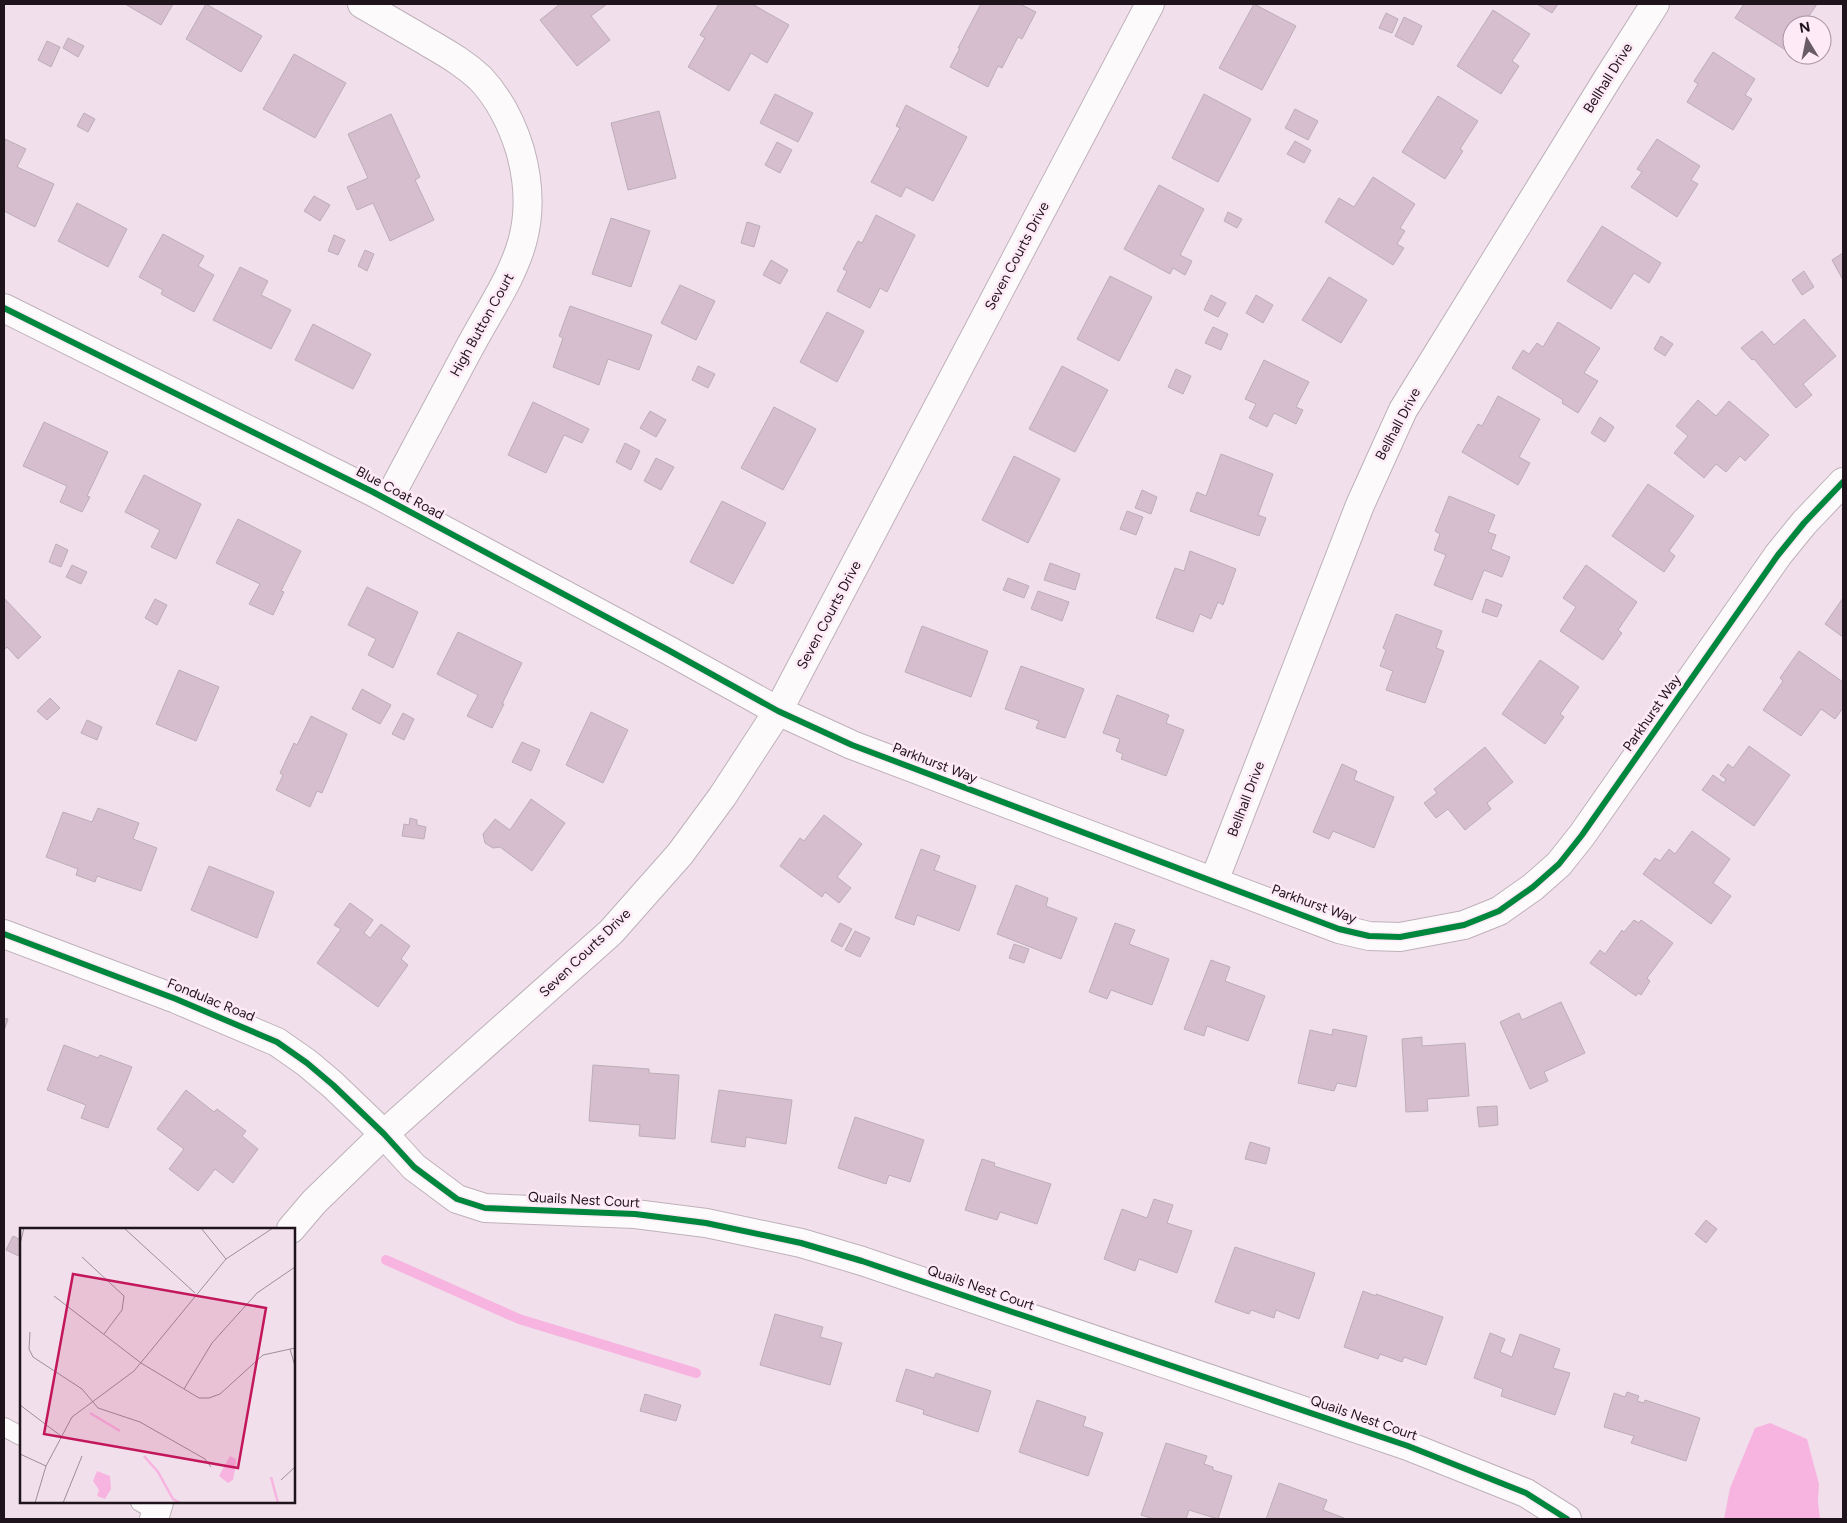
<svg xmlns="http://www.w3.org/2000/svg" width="1847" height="1523" font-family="Figtree,sans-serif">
	<rect width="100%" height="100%" fill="#f1e0eb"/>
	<path fill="#f7b4e1" d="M1770 1423 1807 1439 1819 1484 1818 1502 1820 1519H1724L1730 1488 1755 1428Z"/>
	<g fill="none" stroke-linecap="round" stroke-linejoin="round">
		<path stroke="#f7b4e1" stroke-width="10" d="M386 1260 519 1319 696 1373"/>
	</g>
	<path fill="#d7becf" stroke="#bbaeb6" d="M125 4H173L161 25Z
		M206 4 262 36 241 72 186 39Z
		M560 4H607L591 16 610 40 577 66 540 20Z
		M719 4H752L789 25 767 63 751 53 729 91 688 67 705 38 700 35Z
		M981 4H1020L1036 12 1022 39 1018 37 1002 68 998 66 988 87 950 67 960 48H958Z
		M1254 4 1296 26 1262 90 1219 68Z
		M1537 4H1558L1552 13Z
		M1744 4H1817L1803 25H1792V43L1787 51 1735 18Z
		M1493 10 1530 34 1512 61 1519 66 1501 94 1457 66Z
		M1386 13 1398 19 1392 33 1379 28Z
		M1404 17 1422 26 1413 45 1395 36Z
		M68 38 84 46 78 57 63 48Z
		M47 41 60 47 51 67 38 60Z
		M1713 52 1755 79 1745 95 1752 99 1733 130 1687 102 1698 84 1694 81Z
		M294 54 346 83 315 138 263 109Z
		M775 94 813 113 798 142 760 123Z
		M1204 94 1251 119 1218 182 1172 158Z
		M1438 96 1478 121 1460 149 1463 151 1445 179 1402 152Z
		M906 105 967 137 933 201 906 187 901 197 871 182 900 128 896 126Z
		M1295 109 1318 121 1308 140 1285 128Z
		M659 111 676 178 628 190 611 123Z
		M84 113 95 119 88 132 77 126Z
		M391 114 420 177 415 180 434 220 390 241 373 203 357 210 347 187 368 178 348 134Z
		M5 139 26 149 17 167 54 184 35 227 4 211Z
		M1657 139 1700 166 1691 180 1698 184 1677 217 1631 187 1642 172 1637 169Z
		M1295 141 1311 150 1304 163 1287 154Z
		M777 142 792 150 780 173 765 165Z
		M1373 177 1415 204 1400 228 1405 231 1397 244 1404 248 1393 265 1325 222 1339 198 1354 207Z
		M1159 185 1204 209 1180 255 1192 261 1185 275 1173 268 1170 274 1124 249Z
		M314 196 330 205 320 221 304 211Z
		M77 203 127 229 108 267 58 241Z
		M1228 212 1242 219 1237 228 1224 221Z
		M876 215 915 235 887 292 880 288 870 308 837 291 847 271 843 269 858 241 862 243Z
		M611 218 650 231 631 287 592 274Z
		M747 222 760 226 754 247 741 243Z
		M1602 226 1661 263 1649 283 1634 273 1611 309 1567 281Z
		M163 234 204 256 198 266 214 275 194 312 161 294 163 290 139 277Z
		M334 235 345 240 338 255 328 251Z
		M365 250 374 254 367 271 358 266Z
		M1843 253V280L1832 260Z
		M771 260 788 270 780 284 763 275Z
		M240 267 268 281 261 295 291 310 271 349 213 320Z
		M1804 271 1814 287 1802 295 1792 280Z
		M1110 276 1152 297 1119 361 1077 339Z
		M1329 277 1367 300 1341 343 1302 320Z
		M680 285 715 301 696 340 661 323Z
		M1211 295 1226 303 1218 317 1204 310Z
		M1256 295 1273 305 1263 323 1246 313Z
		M570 306 652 335 639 370 608 359 599 385 553 367 563 338 559 336Z
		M827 312 864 331 837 382 800 362Z
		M1804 319 1836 356 1803 384 1812 395 1796 408 1754 359 1752 360 1741 348 1762 331 1774 345Z
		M1558 322 1600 348 1584 373 1598 381 1578 413 1562 403 1563 400 1512 368 1523 350 1529 354 1537 343 1543 347Z
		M313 324 371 354 353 389 295 360Z
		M1213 327 1228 334 1221 350 1205 343Z
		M1661 336 1673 344 1665 356 1654 349Z
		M1264 360 1309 382 1296 407 1303 410 1296 424 1274 413 1267 427 1249 418 1256 404 1245 399Z
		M698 366 715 374 708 388 692 380Z
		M1062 366 1108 390 1075 452 1029 429Z
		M1176 369 1191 376 1183 394 1168 387Z
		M1498 396 1540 419 1519 457 1530 463 1518 485 1462 452 1478 424 1482 426Z
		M1698 400 1716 416 1729 401 1769 435 1745 461 1740 456 1726 472 1716 464 1704 478 1674 453 1688 436 1676 426Z
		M533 402 589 429 582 443 564 435 546 473 508 455Z
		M774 407 816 429 783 490 741 468Z
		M650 411 666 420 656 437 640 428Z
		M1600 417 1614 427 1605 442 1591 433Z
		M44 422 108 452 87 496 90 497 82 512 60 502 67 486 23 466Z
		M625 443 640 451 631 470 616 462Z
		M1221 454 1273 474 1258 515 1266 518 1259 536 1190 511 1197 492 1206 496Z
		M1014 456 1060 479 1028 543 982 520Z
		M656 458 674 467 661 490 644 481Z
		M144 475 201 504 176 559 151 547 160 530 125 512Z
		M1648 484 1694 516 1669 551 1675 556 1664 572 1612 536Z
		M1142 490 1157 497 1151 514 1135 508Z
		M1449 496 1495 515 1488 532 1496 535 1491 549 1510 557 1502 577 1484 570 1472 600 1434 585 1446 555 1434 550 1440 534 1435 531Z
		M722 501 766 523 733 584 690 562Z
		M1127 511 1143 517 1136 535 1120 529Z
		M238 519 301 551 281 591 284 592 273 615 249 604 260 584 216 563Z
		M56 544 68 550 61 567 49 562Z
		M1190 551 1236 569 1223 605 1218 602 1211 619 1200 614 1193 632 1156 618 1175 568 1184 571Z
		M1050 563 1080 574 1075 590 1044 580Z
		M72 565 87 572 81 584 66 577Z
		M1586 565 1637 602 1618 630 1622 633 1603 660 1560 631 1576 607 1563 598Z
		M1008 578 1029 586 1024 598 1003 590Z
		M367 587 418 612 393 668 368 655 376 639 348 625Z
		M1038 591 1069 602 1062 621 1031 609Z
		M4 598 41 637 18 659 7 647 4 650Z
		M1843 598V637L1825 624Z
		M155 599 167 605 157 625 145 618Z
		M1486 599 1502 605 1497 617 1482 612Z
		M1396 614 1442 631 1436 648 1444 651 1425 703 1386 690 1393 671 1380 666 1386 650 1383 648Z
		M922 626 988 651 971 697 905 672Z
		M458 632 522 663 502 704H504L492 728 467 716 478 695 437 674Z
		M1799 651 1843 682V708L1835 719 1821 709 1801 736 1763 710 1783 681 1780 678Z
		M1540 660 1579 687 1560 714 1564 717 1545 744 1502 714Z
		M1021 666 1084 689 1065 738 1036 728 1039 721 1005 709Z
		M179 670 219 687 196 741 156 724Z
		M362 689 391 705 380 724 352 709Z
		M1117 695 1169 715 1166 723 1184 730 1166 776 1121 759 1123 754 1116 751 1120 739 1103 733Z
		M50 698 60 708 47 720 37 711Z
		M591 712 628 730 603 783 566 765Z
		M403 713 414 719 404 740 392 734Z
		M311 716 347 734 322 793 317 791 310 807 276 790 283 775 280 773 294 743 297 745Z
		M87 720 102 727 97 740 81 733Z
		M522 742 540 750 531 771 512 762Z
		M1749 746 1790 775 1754 826 1702 790 1713 775 1724 783 1726 779 1720 775 1728 764 1733 768Z
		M1485 747 1513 782 1487 803 1491 809 1465 830 1448 809 1436 818 1424 803 1437 793 1434 789Z
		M1342 764 1357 771 1354 780 1394 797 1374 848 1333 831 1329 839 1313 832Z
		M531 799 565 823 532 871 500 847 493 848 485 843 483 834 495 819 510 830Z
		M98 808 139 823 133 839 157 848 141 891 97 876 95 882 76 875 78 869 46 857 63 812 92 822Z
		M824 815 862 844 837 877 851 888 839 903 825 892 822 897 780 866 800 838 804 841Z
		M410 818 417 820V825L426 827 424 839 402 836 404 824 409 825Z
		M1692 831 1730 859 1713 883 1731 896 1711 924 1643 874 1655 858 1660 861 1669 849 1675 854Z
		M921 849 940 856 934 870 976 886 959 931 917 915 914 925 895 918Z
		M209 866 274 892 257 938 191 910Z
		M1016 885 1048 898 1046 906 1077 918 1061 959 997 934Z
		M350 903 373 920 364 933 370 938 381 924 410 946 401 959 408 965 378 1007 317 963 341 929 334 925Z
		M1634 920 1639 923 1641 920 1673 943 1647 978 1650 981 1641 995 1638 993 1636 996 1590 963 1600 950 1605 954 1622 930 1624 932Z
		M840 923 852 929 842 947 831 941Z
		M1115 923 1135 930 1129 944 1169 959 1152 1005 1111 990 1107 999 1089 992Z
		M855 931 870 938 860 957 845 950Z
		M1014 944 1029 949 1024 963 1009 958Z
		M1211 960 1230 967 1225 981 1265 996 1248 1041 1207 1026 1204 1036 1184 1029Z
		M1561 1002 1585 1053 1544 1072 1548 1081 1530 1089 1500 1022 1519 1013 1522 1020Z
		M4 1018 8 1019 4 1031Z
		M1333 1029 1367 1036 1356 1087 1337 1083 1334 1091 1298 1083 1310 1030 1332 1035Z
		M1422 1037V1046L1465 1043 1469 1096 1427 1099 1428 1111 1406 1112 1402 1039Z
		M64 1045 98 1058 100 1055 132 1067 108 1128 81 1118 86 1105 47 1090Z
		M593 1065 649 1069V1073L679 1075 675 1139 639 1136 640 1125 589 1121Z
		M186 1090 214 1112 217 1109 246 1131 242 1136 258 1149 233 1183 215 1169 198 1191 169 1169 184 1149 157 1129Z
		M719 1090 792 1100 786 1144 746 1137 745 1147 711 1142Z
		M1497 1106 1498 1125 1479 1127 1477 1107Z
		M855 1117 924 1140 910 1182 889 1175 886 1184 838 1168Z
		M1250 1142 1270 1148 1266 1164 1245 1159Z
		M982 1159 995 1163 994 1166 1051 1184 1037 1224 1000 1212 997 1220 965 1210Z
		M1154 1199 1173 1205 1167 1223 1192 1231 1177 1273 1139 1259 1135 1271 1104 1259 1122 1209 1147 1218Z
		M1706 1220 1717 1229 1706 1243 1695 1234Z
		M13 1236 21 1240V1257L6 1250Z
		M1235 1247 1315 1273 1299 1319 1276 1310 1274 1318 1251 1310 1249 1314 1215 1302Z
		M1363 1291 1376 1296V1294L1443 1317 1426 1365 1404 1357 1402 1362 1380 1354 1378 1359 1344 1347Z
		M775 1314 823 1327 820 1337 842 1343 830 1385 760 1365Z
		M1490 1333 1505 1339 1500 1352 1512 1357 1520 1334 1560 1349 1553 1368 1570 1373 1555 1415 1501 1396 1503 1389 1474 1378Z
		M906 1369 934 1378 936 1373 991 1391 978 1432 923 1414 924 1410 896 1401Z
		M1627 1392 1639 1396 1637 1401 1644 1403 1645 1400 1700 1418 1686 1461 1631 1443 1634 1436 1604 1427 1614 1393 1625 1397Z
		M645 1394 681 1405 676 1421 640 1411Z
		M1037 1400 1086 1417 1083 1426 1103 1433 1088 1476 1019 1452Z
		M1166 1443 1207 1456 1204 1464 1213 1467V1470L1232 1476 1218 1519 1189 1510 1186 1519H1154L1141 1515Z
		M1279 1483 1327 1500 1323 1510 1344 1518 1343 1519H1266Z"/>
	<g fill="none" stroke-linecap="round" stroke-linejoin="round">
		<g stroke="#beb1ba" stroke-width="20">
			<path id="lane" d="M4 1427 21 1436
				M140 1502 156 1511"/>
		</g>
		<g stroke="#beb1ba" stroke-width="30">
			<path id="street" d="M362 4C383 16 403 28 424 40 444 52 463 62 480 78 499 98 512 124 520 150 545 239 505 280 466 354 440 402 414 451 388 500
				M4 308 373 492 668 650 778 711 852 745 1339 929 1369 936 1400 937 1464 925 1499 911 1533 887 1559 864 1582 835 1778 555 1804 523 1843 482
				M1214 881 1360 505 1403 410 1608 78 1655 4
				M4 934 176 999 277 1042 307 1063 333 1085 384 1134 414 1167 457 1199 485 1208 635 1214 706 1223 801 1243 862 1261 1408 1446 1526 1493 1567 1519"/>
		</g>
		<g stroke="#beb1ba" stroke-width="30">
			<path id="secondary" d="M291 1229 314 1202 384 1134 611 932 680 854 722 797 778 711 1150 4
				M154 1519 159 1502"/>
		</g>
		<use href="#lane" stroke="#fdfafc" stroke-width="18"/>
		<use href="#street" stroke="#fdfafc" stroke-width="28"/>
		<use href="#secondary" stroke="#fdfafc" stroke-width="28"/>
		<g stroke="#fee9f6" stroke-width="9">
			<path id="cycleway" d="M4 308 373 492 668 650 778 711 852 745 1339 929 1369 936 1400 937 1464 925 1499 911 1533 887 1559 864 1582 835 1778 555 1804 523 1843 482
				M4 934 176 999 277 1042 307 1063 333 1085 384 1134 414 1167 457 1199 485 1208 635 1214 706 1223 801 1243 862 1261 1408 1446 1526 1493 1567 1519"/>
		</g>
		<use href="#cycleway" stroke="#00873e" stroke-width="6"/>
	</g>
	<g text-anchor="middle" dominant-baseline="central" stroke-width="5" stroke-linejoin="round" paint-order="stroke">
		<g font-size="14" fill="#1f141b" stroke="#fee9f6">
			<text transform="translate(1608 78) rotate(-58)">Bellhall Drive</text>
			<text transform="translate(1017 256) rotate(-62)">Seven Courts Drive</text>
			<text transform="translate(482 325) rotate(-61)">High Button Court</text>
			<text transform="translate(1398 424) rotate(-62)">Bellhall Drive</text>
			<text transform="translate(400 493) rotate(28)">Blue Coat Road</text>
			<text transform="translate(829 615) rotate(-62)">Seven Courts Drive</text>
			<text transform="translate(1652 713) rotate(-55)">Parkhurst Way</text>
			<text transform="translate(935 763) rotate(21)">Parkhurst Way</text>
			<text transform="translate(1246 799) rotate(-69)">Bellhall Drive</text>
			<text transform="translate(1314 904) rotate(20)">Parkhurst Way</text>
			<text transform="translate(585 953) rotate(-44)">Seven Courts Drive</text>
			<text transform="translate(211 1000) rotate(22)">Fondulac Road</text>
			<text transform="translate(584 1200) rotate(3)">Quails Nest Court</text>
			<text transform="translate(981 1288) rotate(19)">Quails Nest Court</text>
			<text transform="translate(1364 1418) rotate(19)">Quails Nest Court</text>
		</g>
	</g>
	<g transform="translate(20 1228)">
		<rect width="275" height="275" fill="#f1e0eb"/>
		<path d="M210 228 216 231V235L213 252 208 255 199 248ZM77 243 90 248 91 261 85 271 77 268 79 262 73 253Z" fill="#f7b4e1"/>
		<path fill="none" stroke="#f7b4e1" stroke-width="2.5" d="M70 185 100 203M124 228 138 244 153 271 160 275M251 249 258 275"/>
		<path fill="none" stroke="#9d8e98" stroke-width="1" d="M104 0 175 65M181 0 206 31M0 16 4 0M62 29 104 68 102 82 84 106M34 68 121 135 179 170H189L200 166 243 127 275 120M10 104 9 121 13 129 62 161 78 180 120 194 185 231 191 239M270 121 275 138M164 161 192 115 237 65 275 39M0 177 41 208M0 226 26 238M261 252 275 239M15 275 26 238 52 189 114 143 206 31 253 0M43 275 62 228"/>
		<path fill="#c2185b" fill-opacity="0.15" stroke="#c2185b" stroke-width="2.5" d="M53 46 246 80 218 240 24 206Z"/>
		<rect width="275" height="275" fill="none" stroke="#1f141b" stroke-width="2.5"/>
	</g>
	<rect width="1847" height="1523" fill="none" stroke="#1f141b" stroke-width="10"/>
	<g transform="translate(1807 40) rotate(350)"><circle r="24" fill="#fee9f6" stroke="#a5949e"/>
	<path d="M0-4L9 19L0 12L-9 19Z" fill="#685b64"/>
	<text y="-8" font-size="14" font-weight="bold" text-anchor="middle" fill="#1f141b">N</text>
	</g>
</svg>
